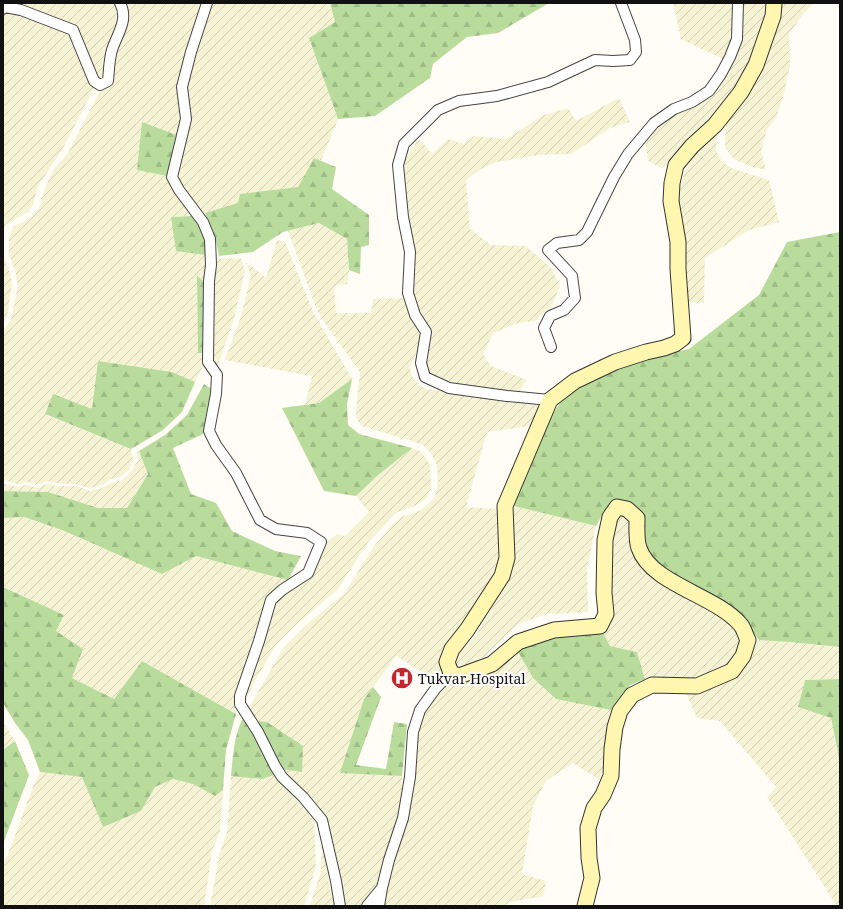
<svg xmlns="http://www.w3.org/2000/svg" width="843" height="909" font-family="'Noto Serif',serif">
	<defs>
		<pattern id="farmland-furrows" width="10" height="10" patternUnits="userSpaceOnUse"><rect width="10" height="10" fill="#f6f3d4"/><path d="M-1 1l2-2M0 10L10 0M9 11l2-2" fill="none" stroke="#d2cfb5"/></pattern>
		<pattern id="forest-firs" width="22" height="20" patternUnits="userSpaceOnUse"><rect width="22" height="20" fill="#b9dc9c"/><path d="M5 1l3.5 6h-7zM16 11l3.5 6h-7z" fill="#9ebc85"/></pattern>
	</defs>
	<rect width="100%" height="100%" fill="#fffdf5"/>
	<path fill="url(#farmland-furrows)" d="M6 3H115L120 18 107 56 103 79 100 80 96 77 76 26Z
		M122 3H202L194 31 179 136 137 170 167 176 172 188 179 198 196 216 171 217 206 255 204 282 197 277 198 353H205V363L195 382 172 372 98 361 92 409 46 415 131 449 133 460 129 470 120 477 110 479 102 485 89 488 76 484 56 483 46 481 37 485 27 482 18 484 3 480V332L11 319 18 286 16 273 9 255V239L11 231 14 226 24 222 37 212 39 208 45 188 54 169 68 153 101 89H105L108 87Z
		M211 3H330L335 22 309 38 338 119 321 161 314 158 298 187 240 194 238 203 205 213 189 197 179 183 180 171 189 131 190 116 186 84Z
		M673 3H735L733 39 725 60 681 39Z
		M741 3H768L758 43 738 90 662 168 648 161 645 139 658 124 724 74Z
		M780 3H814L804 13 789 34 790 65 783 97 776 118 767 129 761 152 766 170 749 166 734 159 725 148 726 120Z
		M10 10 68 33 95 87 62 150 38 186 33 205 28 212 6 224 3 236V11Z
		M619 98 630 122 610 128 571 154 538 155 497 162 481 169 466 180 470 229 491 245 526 246 551 268 560 286 552 305 535 321 518 323 493 333 483 355 491 366 527 380 517 394 468 386 444 380 429 374 426 360 431 330 421 315 413 297V249L404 175 405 160 419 139 432 154 448 139 464 144 474 136 506 139 544 115 568 108 576 121Z
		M717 134 716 150 721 161 731 168 769 180 779 222 749 230 705 258 704 303 687 302 685 238 679 214V192L684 173 698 150Z
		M319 223 347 239 349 270 347 284 334 286 336 313H371L373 299 404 298 421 334 419 347 410 367 411 374 418 385 427 389 487 398 539 405 531 426 487 432 466 507 497 509 499 569 443 669 432 678 396 656 364 699 341 773 402 776V804L397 823 384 858 379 884 362 906H344L325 817 282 769 267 722 257 721 249 708 284 647 307 624 344 594 375 545 390 527 401 517 419 511 428 505 435 497 438 481 437 465 431 453 423 445 412 441 362 426 357 420 356 411 360 372 326 325 317 310 288 231Z
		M277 240 285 242 314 314 352 379 319 403 305 405 312 376 225 360 240 319 251 276 246 262 266 278Z
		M3 242 4 256 10 273 12 283 7 317 3 323Z
		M241 258 245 271 234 319 216 370 209 361 214 259Z
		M412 448 420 451 426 458 430 466 431 487 427 498 417 505 397 512 368 542 338 589 293 628 276 645 253 684 244 705 241 696 272 600 309 575 321 548 337 534 345 536 369 512 356 496 377 476Z
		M139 451 148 474 127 508H98L48 492 3 491V484H5L18 487 27 485 38 488 47 484 57 486H76L90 491 102 488 113 482 121 481 131 472 138 460 137 452Z
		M514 506 596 526 587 569 588 612 546 614 520 623 503 638 485 656 468 665H457L455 657 475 637 507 582 514 564Z
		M617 513 628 517 632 523 629 542 634 557 642 569 721 615 733 627 739 641 735 659 721 671 705 678 645 679 637 652 610 646 601 629 610 623 608 558Z
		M23 517 62 530 162 574 196 556 288 580 266 599 234 700 236 714 142 661 114 699 72 678 83 649 56 631 64 615 3 587V518Z
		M759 640 790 642 840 647V679L805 680 798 707 831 718 837 747 840 768V906H837L767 797 776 787 720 721 697 718 686 693 718 685 743 669Z
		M517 650 533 678 556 699 611 710 607 725 605 759 600 780 573 763 546 781 533 806 522 874 546 881 543 897 531 898 510 902 504 906H383L393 860 409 817 416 732 424 710 452 680Z
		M3 722 15 741 3 750Z
		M40 772 82 777 141 811 155 787 173 779 193 784 215 796 223 790 220 831 212 851 204 906H3V861L7 857 32 789Z
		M274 775 314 819 316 866 304 906H210L220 852 227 832 231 776 262 779Z
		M322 837 329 883 334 906H310L321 871Z"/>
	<path fill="url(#forest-firs)" d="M330 3H549L498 33 467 37 433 64 430 78 375 116 338 119 309 38 335 22Z
		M142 122 179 136 167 176 137 170Z
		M314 158 336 167 332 189 369 215V245L361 247 360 274 349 270 347 239 319 223 283 232 253 252 219 256 215 236 205 213 238 203 240 194 298 187Z
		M196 216 207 239 206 255 176 251 171 217Z
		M840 232V647L790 642 759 640 745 623 662 569 648 556 622 505 605 510 596 526 514 506 524 472 544 427 560 403 579 388 609 370 645 359 689 349 759 295 787 242Z
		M197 276 204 282 205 353H198Z
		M98 361 172 372 195 382 182 412 163 430 131 449 45 414 53 394 92 409Z
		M352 379 347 404 348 425 359 434 412 448 377 476 356 496 324 491 282 408 319 403Z
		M204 384 213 390 203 434 173 448 191 494 216 503 232 531 275 551 301 556 288 580 196 556 162 574 62 530 24 517 3 518V491L48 492 98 508H127L148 474 139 451 165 435 187 415Z
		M3 587 64 615 56 631 83 649 72 678 114 699 142 661 236 714 226 750 223 790 215 796 193 784 173 779 155 787 141 811 103 827 82 777 40 772 28 740 15 723 3 703Z
		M601 629 610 646 637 652 645 679 630 685 623 693 611 710 556 699 533 678 517 650 551 636Z
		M840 679V768L837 747 831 718 798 707 805 680Z
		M373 687 381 697 356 765 386 769 394 722 407 724 402 776 340 773 364 699Z
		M244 716 274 775 262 779 231 776C233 755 234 734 244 716Z
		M257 721 267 722 303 746 302 772 282 769 271 746Z
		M15 741 29 775 3 844V750Z"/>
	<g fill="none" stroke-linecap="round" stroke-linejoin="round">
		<g stroke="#444" stroke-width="12">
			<path id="minor" d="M207 3 191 52 182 87 186 119 172 177 179 190 203 222 210 239 211 265 209 281 208 362 217 375 216 394 209 431 216 445 236 473 260 520 276 529 307 533 321 542 308 573 282 590 271 600 259 641 240 696V704L258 732 275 766 282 777 303 797 322 820 336 881 340 906
				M3 9 5 7 21 10 73 30 94 81 100 85 108 81C109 71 109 60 112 50 117 34 129 20 120 3
				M551 347 544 328 550 316 564 310 575 298 572 276 548 250 557 243 579 240 587 232 614 177 628 154 654 123 674 109 692 102 709 91 721 74 730 57 737 39 738 3
				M550 400 507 396 449 388 425 377 421 363 426 332 415 315 408 293 410 252 403 217 398 165 404 144 438 110 459 101 497 96 548 82 595 60 613 61 630 60 636 52 635 40 621 3
				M367 906 381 889
				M379 906 382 888 389 860 403 818 410 777 413 732 420 710 436 688 451 673"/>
		</g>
		<g stroke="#333" stroke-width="17">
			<path id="secondary" d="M585 906 592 878 589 858 588 828 594 808 603 795 611 776 612 749 615 727 620 711 632 695 652 685 697 686 732 671 743 656 748 640C745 635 744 628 740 624 715 595 651 584 639 548 636 540 637 527 637 518L627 509 617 507 610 517 605 540 604 593 606 614 600 626 554 630 518 642 492 664 459 676 451 673 447 662 452 649 467 630 502 576 507 558 505 506 550 400 575 381 615 362 646 352 664 348 675 344 683 338 678 269V242L671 201 672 183 676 165 692 146 715 125 741 92 756 65 773 16 774 3"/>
		</g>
		<use href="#minor" stroke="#fff" stroke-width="10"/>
		<use href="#secondary" stroke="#fff6b0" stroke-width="15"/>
	</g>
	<defs>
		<g id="hospital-disc" transform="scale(1.15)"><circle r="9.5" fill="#c4262e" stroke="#fff"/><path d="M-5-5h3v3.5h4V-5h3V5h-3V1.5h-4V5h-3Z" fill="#fff"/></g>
	</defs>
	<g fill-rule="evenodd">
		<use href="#hospital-disc" x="402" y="678"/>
	</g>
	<g text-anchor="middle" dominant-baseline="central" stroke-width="4" stroke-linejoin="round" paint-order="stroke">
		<g font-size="14" fill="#111" stroke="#fff" text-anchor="start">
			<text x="418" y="678">Tukvar Hospital</text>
		</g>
	</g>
	<rect width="843" height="909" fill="none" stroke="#111111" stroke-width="8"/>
</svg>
